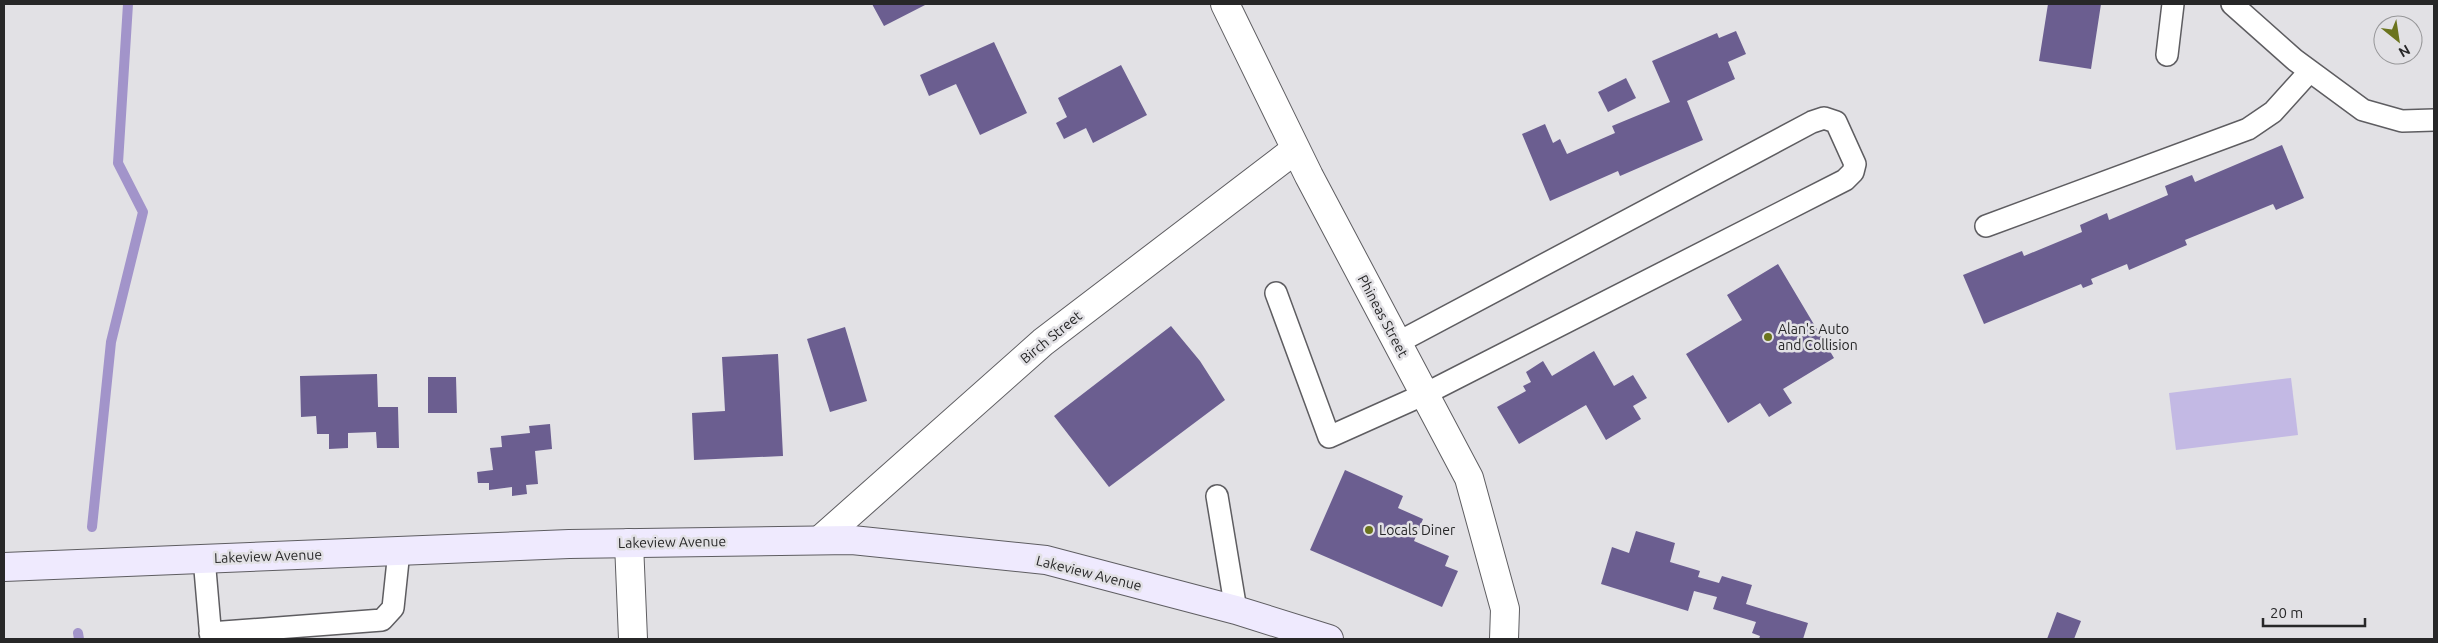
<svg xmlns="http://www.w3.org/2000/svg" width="2438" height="643" font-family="Ubuntu,sans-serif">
	<rect width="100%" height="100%" fill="#e2e1e5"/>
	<path fill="#c3b9e4" d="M2291 378 2298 435 2176 450 2169 393Z"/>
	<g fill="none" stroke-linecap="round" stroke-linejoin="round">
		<path stroke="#a294ca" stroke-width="10" d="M92 527 111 342 143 212 118 163 128 4
			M78 633 79 639"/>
	</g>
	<path fill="#6b5e90" d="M872 4H927L884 26Z
		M2048 4H2101L2091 69 2039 61Z
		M1736 31 1746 54 1728 62 1735 79 1687 101 1703 140 1620 176 1618 171 1550 201 1522 134 1545 124 1553 143 1560 139 1567 154 1615 133 1612 126 1670 102 1652 61 1717 33 1719 38Z
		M994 42 1027 113 980 135 956 84 929 96 920 75Z
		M1121 65 1147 115 1093 143 1086 128 1064 139 1056 123 1067 117 1058 98Z
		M1626 78 1636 98 1608 112 1598 92Z
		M2282 145 2304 198 2276 210 2273 204 2185 240 2187 245 2129 270 2127 264 2091 279 2093 284 2083 288 2081 284 1984 324 1963 275 2022 251 2024 256 2082 232 2080 225 2107 213 2109 220 2168 195 2165 186 2192 175 2195 182Z
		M1778 264 1834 358 1783 389 1792 403 1769 417 1760 403 1728 423 1686 354 1742 320 1727 295Z
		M1171 326 1200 361 1225 400 1109 487 1054 416Z
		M845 327 867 401 830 412 807 339Z
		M1594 351 1614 386 1633 375 1647 398 1633 406 1641 419 1606 440 1586 405 1519 444 1497 407 1526 391 1523 386 1531 382 1526 372 1543 361 1552 376Z
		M778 354 783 456 694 460 692 413 725 411 722 357Z
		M377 374 378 407H398L399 448H377L376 432 348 433V448L329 449V434H317L316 416 301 417 300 376Z
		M428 377H456L457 413H428Z
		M550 424 552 449 535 451 538 484 526 485 527 494 512 496V487L489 490V483H478L477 472 493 470 490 448 502 447 501 436 530 433 529 426Z
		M1345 470 1403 496 1398 508 1423 519 1414 541 1449 556 1445 566 1458 571 1442 607 1310 550Z
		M1636 531 1675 543 1670 562 1700 571 1698 577 1719 583 1722 576 1752 585 1746 604 1808 623 1803 639H1759L1760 636 1752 633 1756 622 1713 609 1717 597 1694 591 1688 611 1601 584 1612 547 1629 553Z
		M2057 612 2081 621 2074 639H2047Z"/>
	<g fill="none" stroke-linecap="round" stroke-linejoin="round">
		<g stroke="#5e5d61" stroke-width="24">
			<path id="lane" d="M2232 4 2295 60 2363 110 2402 121 2434 120
				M2167 55 2173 4
				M1986 226 2248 129 2273 112 2310 71
				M1276 293 1329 437 1425 394 1845 180 1853 172 1855 164 1836 122 1824 118 1812 122 1397 343
				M1217 496 1236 610
				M204 558 211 639
				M210 633 382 620 393 608 399 551"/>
		</g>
		<g stroke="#5e5d61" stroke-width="30">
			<path id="street" d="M1225 4 1309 176 1469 478 1505 609 1504 639
				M820 540 1043 342 1296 149
				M629 543 633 639"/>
		</g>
		<g stroke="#5e5d61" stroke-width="30">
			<path id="secondary" d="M4 567 569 544 852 540 1046 560 1236 610 1329 639"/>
		</g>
		<use href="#lane" stroke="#fff" stroke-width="21"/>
		<use href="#street" stroke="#fff" stroke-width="28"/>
		<use href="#secondary" stroke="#efeafe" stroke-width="28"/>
	</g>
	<g fill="#6b741e" stroke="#e2e1e5" stroke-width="2">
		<circle cx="1768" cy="337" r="5"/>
		<circle cx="1369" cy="530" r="5"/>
	</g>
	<g text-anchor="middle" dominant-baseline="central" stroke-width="5" stroke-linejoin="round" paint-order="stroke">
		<g font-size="14" fill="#272728" stroke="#e2e1e5">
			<text transform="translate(1383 316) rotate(62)">Phineas Street</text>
			<text transform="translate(1051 337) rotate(-39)">Birch Street</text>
			<text transform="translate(672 542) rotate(-1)">Lakeview Avenue</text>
			<text transform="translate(268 556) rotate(-2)">Lakeview Avenue</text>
			<text transform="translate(1089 573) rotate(14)">Lakeview Avenue</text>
		</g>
		<g font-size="14" fill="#272728" stroke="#e2e1e5" text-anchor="start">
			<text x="1778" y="329">Alan's Auto<tspan x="1778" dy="16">and Collision</tspan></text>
			<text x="1379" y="530">Locals Diner</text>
		</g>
	</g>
	<rect width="2438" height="643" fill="none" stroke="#272728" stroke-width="10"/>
	<g transform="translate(2398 40) rotate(150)"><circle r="24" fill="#e2e1e5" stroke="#979799"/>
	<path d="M0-4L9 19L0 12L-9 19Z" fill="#6b741e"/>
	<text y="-8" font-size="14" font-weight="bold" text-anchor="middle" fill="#272728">N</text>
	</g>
	<path d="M2263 618v8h102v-8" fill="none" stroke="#272728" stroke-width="2.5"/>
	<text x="2270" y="618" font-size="15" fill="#272728" stroke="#e2e1e5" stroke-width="4" paint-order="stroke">20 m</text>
</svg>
